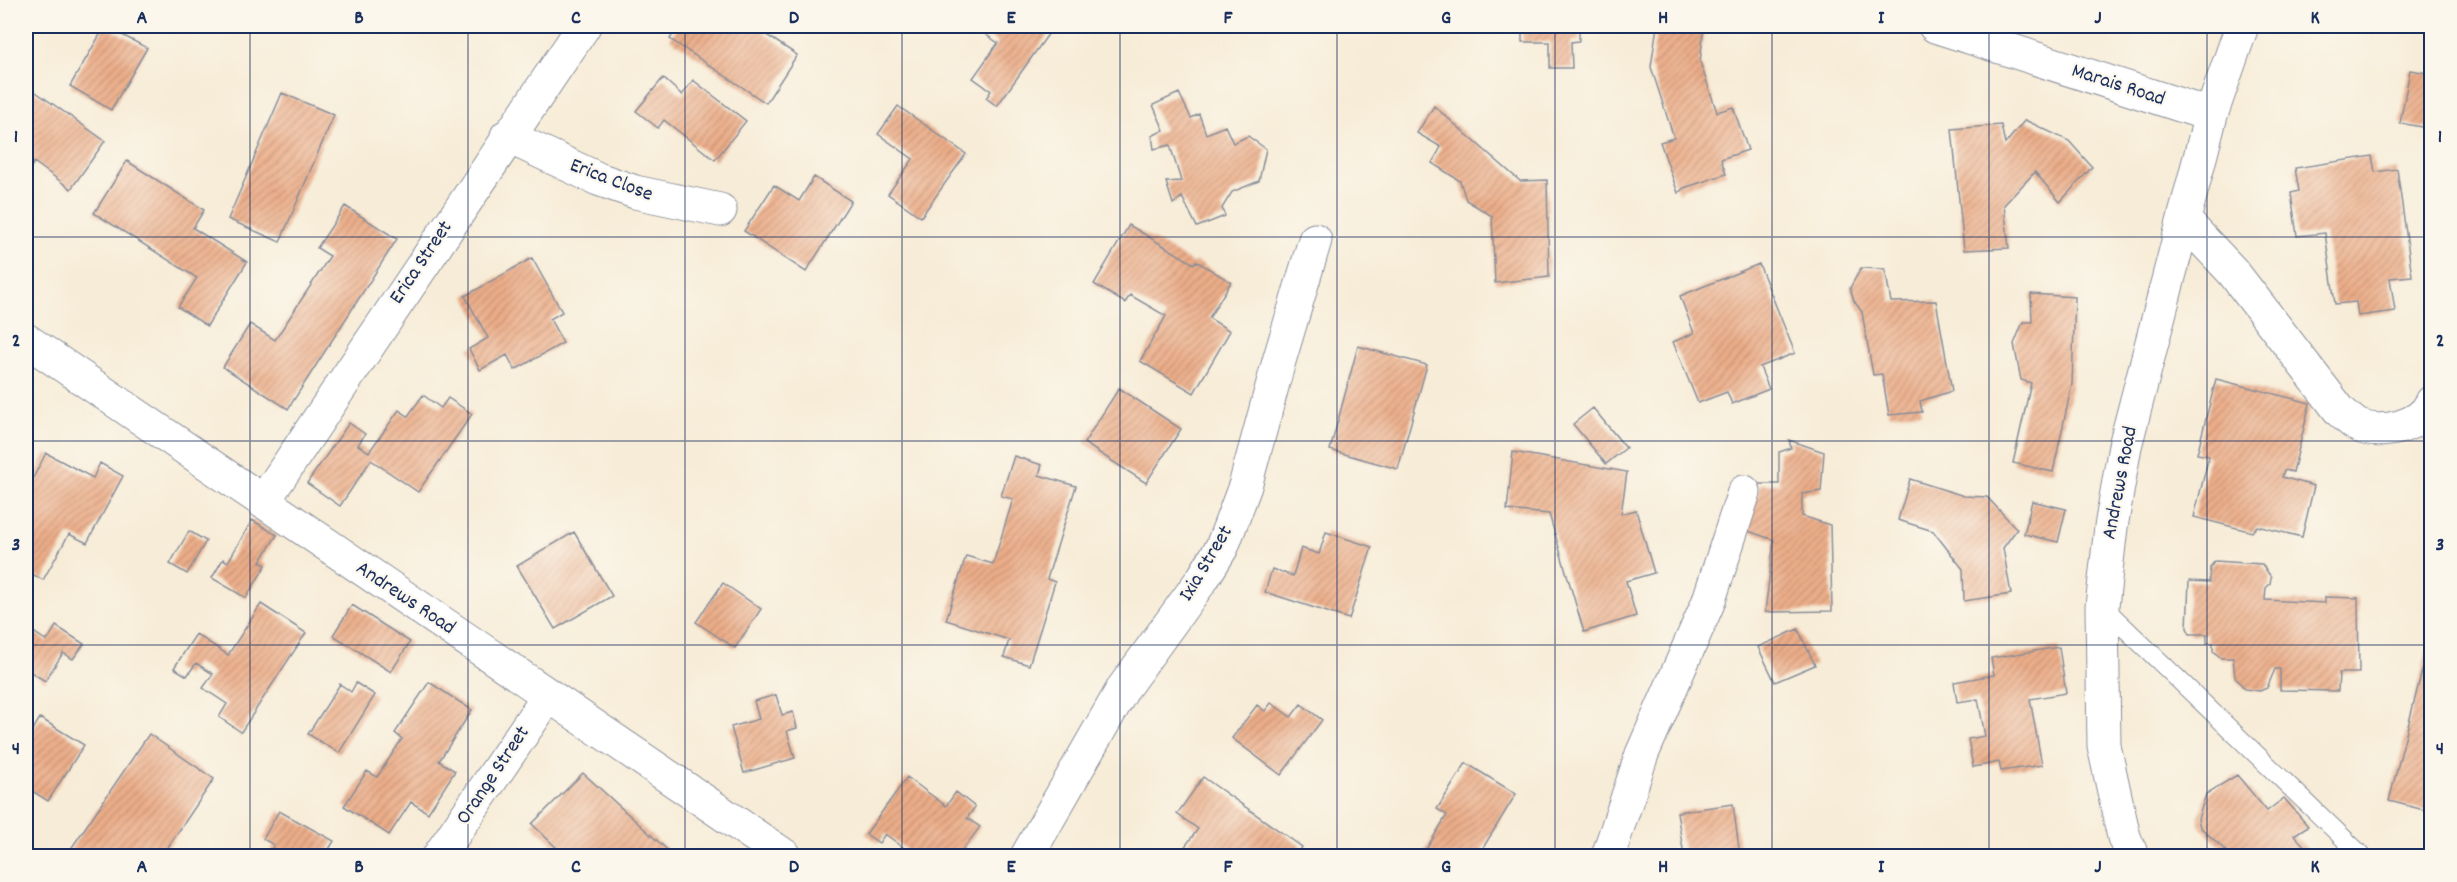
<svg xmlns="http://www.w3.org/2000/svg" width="2457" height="882" font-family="Dekko,sans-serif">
	<defs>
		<pattern id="building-hatch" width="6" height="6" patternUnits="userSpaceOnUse" patternTransform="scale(1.5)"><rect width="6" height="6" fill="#edae89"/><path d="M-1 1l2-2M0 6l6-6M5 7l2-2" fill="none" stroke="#bf8e73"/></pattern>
	</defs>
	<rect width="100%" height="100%" fill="#fbf7ec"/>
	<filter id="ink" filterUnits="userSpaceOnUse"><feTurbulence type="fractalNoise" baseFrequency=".0167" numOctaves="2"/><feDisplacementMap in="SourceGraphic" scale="12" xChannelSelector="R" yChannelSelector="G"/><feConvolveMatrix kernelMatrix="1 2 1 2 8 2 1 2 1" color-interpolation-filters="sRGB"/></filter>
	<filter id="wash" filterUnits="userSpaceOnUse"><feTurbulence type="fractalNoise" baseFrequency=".008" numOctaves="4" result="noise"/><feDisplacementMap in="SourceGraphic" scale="24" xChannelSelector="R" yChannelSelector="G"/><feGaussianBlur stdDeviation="1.35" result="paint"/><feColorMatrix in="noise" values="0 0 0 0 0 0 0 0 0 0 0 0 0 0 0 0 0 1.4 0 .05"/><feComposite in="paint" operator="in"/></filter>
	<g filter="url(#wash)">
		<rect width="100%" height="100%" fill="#f7ecd7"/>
		<g id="blocks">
			<path fill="url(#building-hatch)" d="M105 26 147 48 111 110 70 86Z
				M678 26H770L765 34 797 55 766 103 670 39Z
				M973 26H1054L997 106 986 98 991 91 973 78 998 43Z
				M1522 26H1579V41L1571 42 1572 68H1550V42H1522Z
				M1657 26H1704L1700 62 1717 112 1733 107 1748 150 1721 159 1726 174 1684 188 1678 193 1660 142 1674 138 1651 67Z
				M2410 70 2432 74V129L2400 123Z
				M663 78 682 95 693 80 746 121 715 160 664 120 658 128 636 111Z
				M26 85 105 141 71 189 34 162 26 175Z
				M282 93 334 115 280 242 228 219Z
				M1179 93 1191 118 1199 114 1206 134 1225 126 1233 143 1248 136 1266 149 1259 181 1232 192 1222 208 1225 216 1197 227 1182 197 1173 204 1166 182 1181 181 1170 145 1154 149 1152 136 1164 130 1153 105Z
				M898 106 966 154 921 217 888 194 913 159 878 134Z
				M1434 106 1520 181 1547 180 1549 277 1495 283 1492 216 1466 200 1460 181 1432 163 1441 147 1417 133Z
				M2025 120 2069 141 2092 167 2060 202 2035 172 2004 205 2009 248 1964 250 1952 129 2001 125 2005 144Z
				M2372 156 2375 172 2397 169 2412 276 2390 278 2395 311 2358 316 2356 302 2335 304 2325 233 2297 236 2291 193 2299 191 2295 168Z
				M127 161 204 210 193 228 247 262 207 326 178 307 197 278 94 213Z
				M814 177 851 201 806 272 744 231 774 185 799 201Z
				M345 206 397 239 288 409 223 367 250 324 275 340 330 256 317 248Z
				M1129 225 1194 264 1196 261 1231 282 1209 318 1230 331 1194 393 1140 361 1166 316 1130 295 1125 303 1094 284Z
				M532 258 562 312 550 319 563 343 515 370 507 355 480 370 469 349 488 338 465 296Z
				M1759 264 1795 353 1760 367 1769 389 1732 404 1727 392 1698 403 1673 342 1694 333 1680 296Z
				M1861 268 1885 269 1891 302 1936 301 1952 391 1920 401 1922 412 1889 415 1882 374 1873 375 1862 312 1854 301 1850 288Z
				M2031 294 2075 297 2072 384 2053 472 2013 463 2031 383 2021 380 2014 344 2023 322H2032Z
				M1358 346 1427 365 1398 469 1330 450Z
				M2216 379 2310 403 2293 472 2284 470 2282 477 2314 486 2302 537 2257 526 2252 532 2194 517 2209 456 2197 454Z
				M1119 388 1181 429 1146 483 1084 443Z
				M423 395 441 408 448 398 472 414 418 492 371 460 340 506 307 483 349 423 365 434 358 445 369 452 399 410 408 416Z
				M1593 408 1626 448 1606 464 1573 424Z
				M1789 440 1824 452 1821 491 1802 494V516L1830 525 1832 611 1765 612 1774 540 1748 531 1760 484H1779V452L1791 448Z
				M1513 452 1627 472 1621 514 1636 510 1654 573 1626 581 1636 616 1584 632 1549 514 1507 510Z
				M46 453 93 478 100 463 123 476 87 543 69 534 43 580 26 571V492Z
				M1014 456 1042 465 1039 475 1076 486 1047 579 1055 582 1029 665 1004 657 1009 640 946 620 966 556 993 564 1013 499 1001 496Z
				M1910 479 1964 496 1987 497 2017 529 2003 548 2011 594 1964 601 1963 569 1933 531 1898 520Z
				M2032 501 2066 509 2058 542 2024 534Z
				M252 520 277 535 260 562 266 565 246 598 212 578 223 559 228 562Z
				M189 531 206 541 187 574 170 564Z
				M574 532 612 596 555 629 517 566Z
				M1326 532 1372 547 1349 619 1265 592 1272 569 1293 576 1301 548 1319 554Z
				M2215 561 2262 564 2271 577 2270 584 2266 588 2265 600 2325 603V597L2358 598 2359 673H2339L2338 691 2280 690V669H2275L2267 688 2260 691 2245 689 2235 677 2233 658H2221L2213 651V643H2207V634H2190L2187 628 2189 581 2209 582 2210 567Z
				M723 583 761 609 735 648 696 622Z
				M261 604 306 633 241 732 219 717 227 704 203 688 213 674 196 663 187 676 174 668 196 634 228 655Z
				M352 605 410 642 391 672 333 635Z
				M56 626 84 644 73 659 63 653 45 681 26 669V627L47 641Z
				M1798 629 1815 665 1775 682 1758 647Z
				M2059 647 2066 693 2030 699 2042 765 2001 771 1999 762 1973 767 1968 739 1985 736 1978 699 1957 702 1954 682 1994 675 1991 658Z
				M2427 651 2432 652V812L2389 801Z
				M429 682 472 710 439 761 455 771 428 813 411 802 389 835 344 806 367 771 377 777 402 739 395 733Z
				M356 683 375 695 339 753 308 734 340 684 351 692Z
				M776 695 782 715 793 712 797 728 787 731 795 758 744 773 731 727 759 719 754 701Z
				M1271 703 1291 717 1301 704 1322 720 1281 775 1232 738 1257 705 1265 711Z
				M40 718 84 745 48 801 26 787V734L29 736Z
				M149 734 214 779 162 856H66Z
				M1466 763 1516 794 1478 856H1422L1447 815 1437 809Z
				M583 773 674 856H565L532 824Z
				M2237 775 2267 811 2284 798 2308 826 2294 835 2311 853 2315 848 2324 856H2232L2200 827 2198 819 2206 794Z
				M907 777 946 806 956 792 975 807 967 818 980 827 958 856H915L885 834 879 843 866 834Z
				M1203 777 1302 847 1296 856H1178L1198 829 1177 814Z
				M1733 804 1740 856H1684L1677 812Z
				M279 811 334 841 325 856H268L274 845 263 839Z"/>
		</g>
	</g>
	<g filter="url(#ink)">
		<use href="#blocks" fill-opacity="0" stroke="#898e9a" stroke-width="1.5"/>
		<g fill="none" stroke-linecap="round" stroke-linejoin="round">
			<g stroke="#898e9a" stroke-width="20">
				<path id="lane" d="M2102 606 2362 856"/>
			</g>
			<g stroke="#898e9a" stroke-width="35">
				<path id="street" d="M1935 26 2211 115 2242 26
					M507 136 598 179 635 192 720 210
					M2184 220 2233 272 2340 411C2345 415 2352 423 2359 426 2381 436 2422 426 2432 402
					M26 340 785 856
					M263 502 584 26
					M439 856 548 696
					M1027 856 1124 687 1203 578 1222 547 1245 486 1279 361 1315 240
					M1608 856 1642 754 1708 603 1744 492
					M2132 856 2124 837 2104 746 2102 606 2111 527 2125 446 2211 115"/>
			</g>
			<use href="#lane" stroke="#fff" stroke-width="18"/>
			<use href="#street" stroke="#fff" stroke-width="33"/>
		</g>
	</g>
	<path fill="none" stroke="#1b2f5e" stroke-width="1.5" stroke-opacity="0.55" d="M250 26V856M468 26V856M685 26V856M902 26V856M1120 26V856M1337 26V856M1555 26V856M1772 26V856M1989 26V856M2207 26V856M26 237H2432M26 441H2432M26 645H2432"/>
	<g text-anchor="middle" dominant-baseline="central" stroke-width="4.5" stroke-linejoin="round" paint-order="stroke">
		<g font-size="21" fill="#1b2f5e" stroke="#fbf7ec">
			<text transform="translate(2118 86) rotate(18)">Marais Road</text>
			<text transform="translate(611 181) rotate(21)">Erica Close</text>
			<text transform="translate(422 263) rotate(-56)">Erica Street</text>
			<text transform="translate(2121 483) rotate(-79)">Andrews Road</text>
			<text transform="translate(1207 564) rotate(-59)">Ixia Street</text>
			<text transform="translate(405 599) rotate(34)">Andrews Road</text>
			<text transform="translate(494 776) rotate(-56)">Orange Street</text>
		</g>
	</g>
	<rect width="2457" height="882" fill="none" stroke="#fbf7ec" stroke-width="66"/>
	<rect x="33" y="33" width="2391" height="816" fill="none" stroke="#1b2f5e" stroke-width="2"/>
	<g font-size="20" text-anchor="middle" font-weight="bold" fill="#1b2f5e">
		<text x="142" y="23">A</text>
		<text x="359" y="23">B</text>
		<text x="576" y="23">C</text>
		<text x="794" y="23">D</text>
		<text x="1011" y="23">E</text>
		<text x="1228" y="23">F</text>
		<text x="1446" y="23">G</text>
		<text x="1663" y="23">H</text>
		<text x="1881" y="23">I</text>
		<text x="2098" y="23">J</text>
		<text x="2315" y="23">K</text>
		<text x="16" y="142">1</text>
		<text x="2440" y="142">1</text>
		<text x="16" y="346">2</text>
		<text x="2440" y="346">2</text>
		<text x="16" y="550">3</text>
		<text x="2440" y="550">3</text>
		<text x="16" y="754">4</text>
		<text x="2440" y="754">4</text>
		<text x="142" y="872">A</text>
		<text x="359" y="872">B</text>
		<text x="576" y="872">C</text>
		<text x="794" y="872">D</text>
		<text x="1011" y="872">E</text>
		<text x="1228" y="872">F</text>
		<text x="1446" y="872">G</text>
		<text x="1663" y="872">H</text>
		<text x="1881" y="872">I</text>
		<text x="2098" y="872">J</text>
		<text x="2315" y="872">K</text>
	</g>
</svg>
